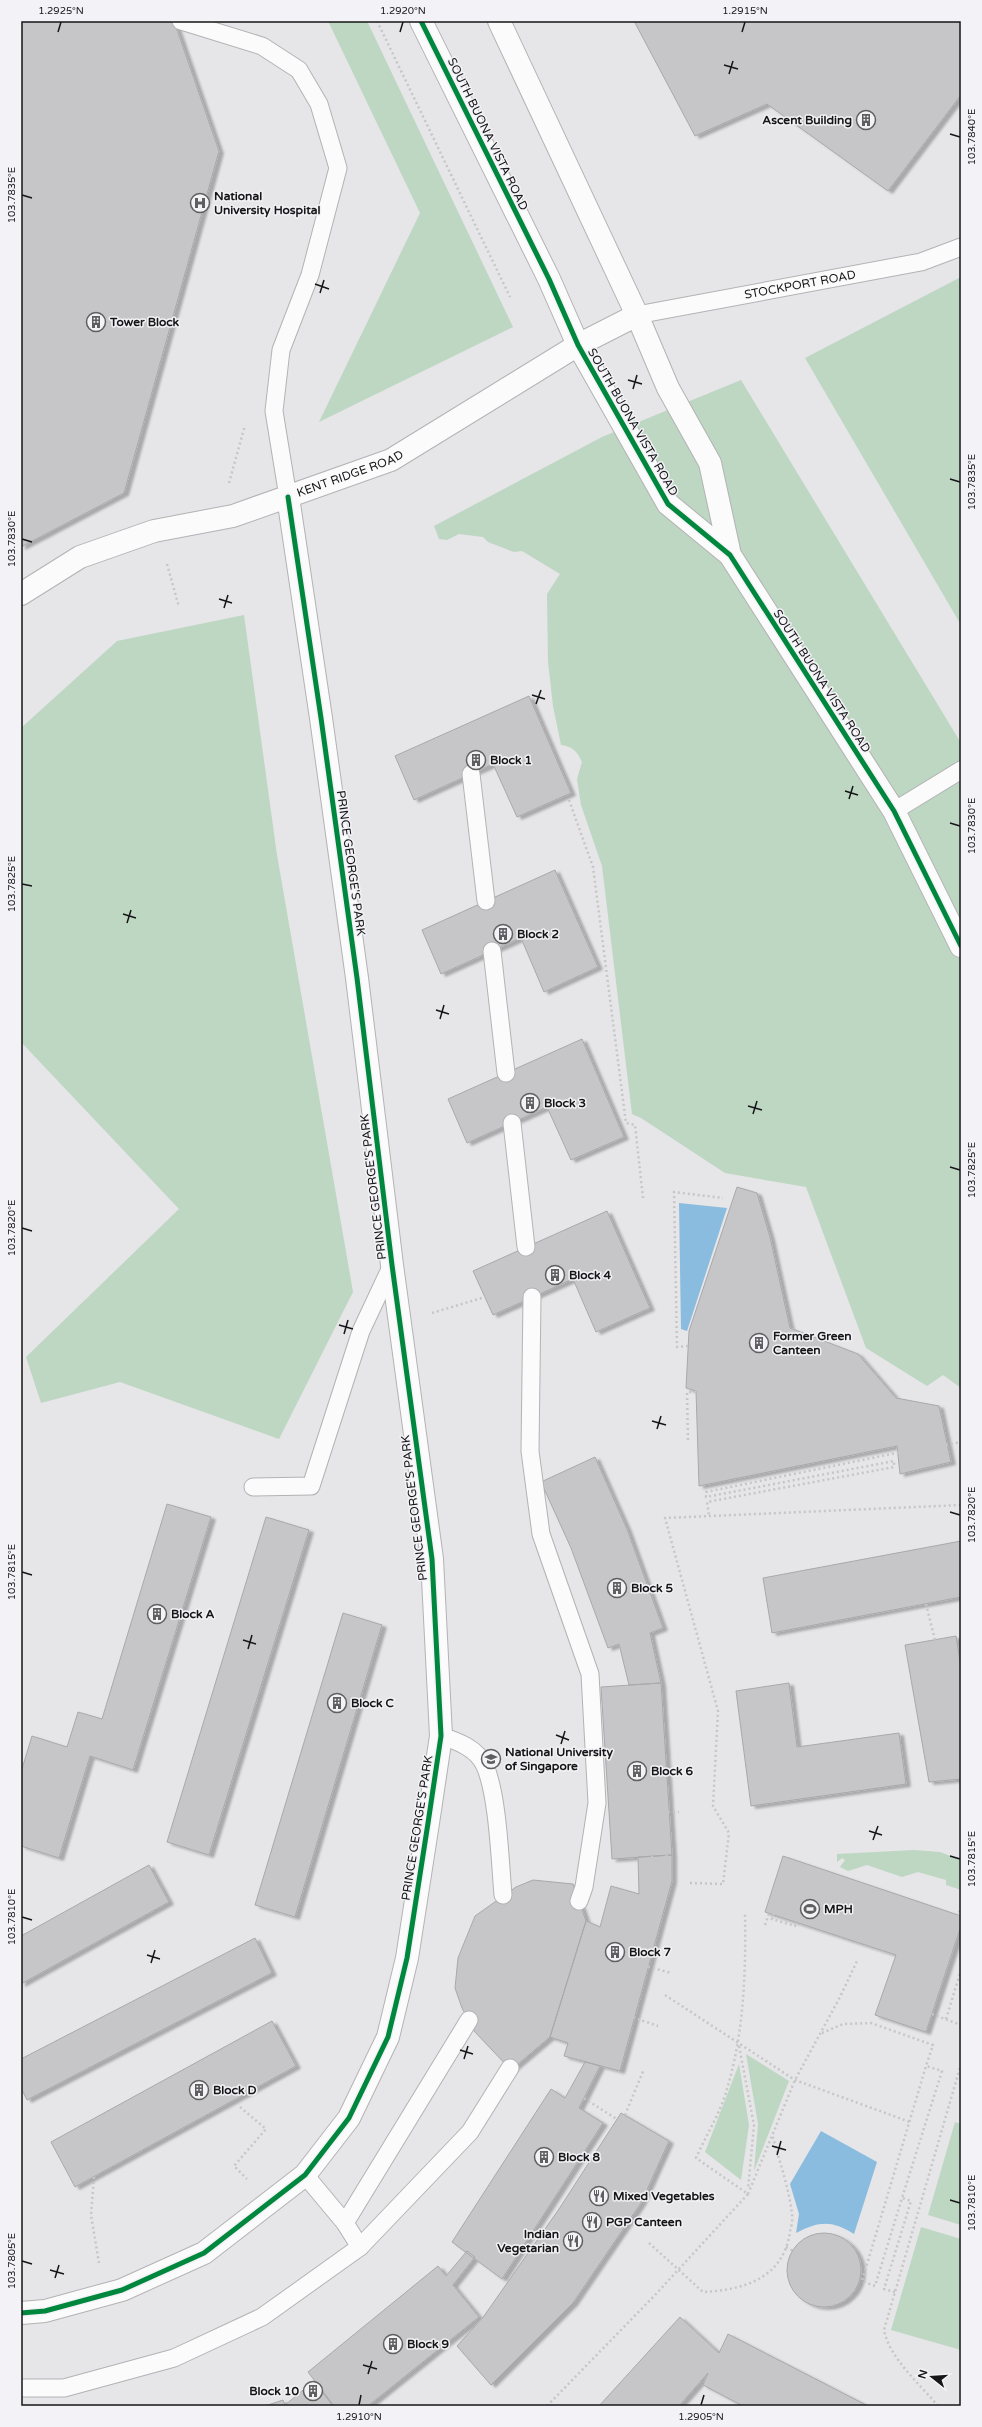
<svg xmlns="http://www.w3.org/2000/svg" width="982" height="2427" font-family="'Varela Round',sans-serif">
	<defs>
		<filter id="shadow"><feDropShadow dx="4.5" dy="2.5" stdDeviation="1" flood-color="#0004"/></filter>
	</defs>
	<rect width="100%" height="100%" fill="#e6e5e8"/>
	<path fill="#bdd7c3" d="M328 21H367L513 327 319 422 420 213Z
		M961 277V625L805 358Z
		M741 380 961 743V1388L943 1375 927 1386 866 1348 806 1187 725 1173 641 1118 632 1114 602 866 581 805 577 779 582 762C577 751 573 747 561 745L553 706 548 662 547 594 560 574 522 551 514 552 488 542 483 537 459 534 447 540 439 539 434 526 602 437Z
		M244 615 277 855 353 1292 279 1439 120 1382 41 1403 26 1357 179 1209 21 1042V728L117 641Z
		M914 1850 940 1852 961 1860V1890L946 1885V1880L918 1872 902 1877 867 1865 848 1871 840 1867 845 1860 842 1858 837 1862V1854Z
		M746 2054 789 2081 754 2171 758 2124Z
		M739 2064 749 2125 741 2180 705 2152Z
		M955 2122 961 2124V2225L928 2215Z
		M921 2227 961 2239V2350L891 2330Z"/>
	<path fill="#89bcde" d="M679 1203 727 1208 687 1331 681 1329Z
		M821 2131 877 2162 854 2234C832 2220 819 2221 796 2233L799 2214 790 2184Z"/>
	<path fill="#c6c6c8" stroke="#a9a8aa" filter="url(#shadow)" d="M21 21H174L219 151 124 493 21 547Z
		M634 21H961V95L888 191 767 104 695 136Z
		M529 696 571 793 517 817 493 764 414 800 395 756Z
		M555 870 598 967 544 992 521 938 441 974 422 930Z
		M582 1039 624 1137 571 1160 547 1107 467 1143 448 1099Z
		M737 1187 757 1193 770 1237 790 1328 858 1354 896 1398 939 1406 951 1462 900 1474 897 1446 699 1486 696 1391 686 1388 689 1331Z
		M607 1211 650 1308 596 1332 573 1279 493 1315 473 1271Z
		M595 1457 627 1529 663 1628 650 1633 661 1683 629 1685 619 1644 608 1648 571 1548 541 1482Z
		M167 1504 211 1517 133 1770 90 1756 59 1858 21 1846V1772L32 1736 67 1747 78 1712 102 1719Z
		M266 1517 309 1530 209 1855 167 1842Z
		M961 1541V1597L772 1633 763 1578Z
		M343 1613 382 1625 295 1917 255 1905Z
		M956 1636 961 1667V1779L929 1782 905 1645Z
		M661 1683 672 1855 612 1859 601 1687Z
		M789 1683 797 1747 899 1733 906 1784 751 1806 736 1691Z
		M672 1855V1881L620 2071 564 2056 568 2043 550 2037 586 1921 600 1927 611 1886 639 1894 638 1857Z
		M783 1856 961 1916V1926L926 2032 875 2015 896 1955 765 1912Z
		M149 1865 169 1902 21 1984V1936Z
		M533 1880 573 1884 586 1921 550 2037 511 2070 475 2032 462 2008 455 1988 458 1958 475 1916 516 1887Z
		M255 1938 272 1973 27 2100 21 2088V2059Z
		M272 2021 296 2066 75 2187 51 2142Z
		M585 2062 600 2066 579 2108 603 2123 502 2279 452 2242 551 2089 565 2098Z
		M621 2113 669 2141 641 2203 573 2303 491 2385 457 2346 484 2316 559 2209Z
		M787 2270a37 37 0 1 1 74 0a37 37 0 1 1-74 0Z
		M467 2251 475 2257 453 2285 479 2317 368 2406H334L308 2372 438 2266 446 2276Z
		M680 2317 719 2353 728 2334 868 2406H743L703 2385 708 2373 679 2406H599Z
		M314 2381 333 2406H265L283 2400 285 2405Z"/>
	<g fill="none" stroke-linecap="round" stroke-linejoin="round">
		<g stroke="#b3b2b4" stroke-width="19">
			<g id="service">
				<path d="M181 21 262 46 299 70 319 104 338 168 310 275 281 350 274 411 288 497"/>
				<path id="s1" d="M637 315 921 262 961 247"/>
				<path d="M471 774 486 901"/>
				<path d="M894 811 961 770"/>
				<path d="M492 951 506 1073"/>
				<path d="M512 1123 526 1247"/>
				<path d="M532 1297 530 1451 541 1534 590 1674 597 1803 584 1887 579 1901"/>
				<path d="M253 1487 311 1486 361 1331 392 1265"/>
				<path d="M441 1736C457 1741 477 1748 485 1766 498 1796 500 1861 503 1895"/>
				<path d="M305 2175 345 2223 360 2247"/>
				<path d="M345 2223 469 2020"/>
				<path d="M21 2388H64L174 2358 262 2317 360 2247 470 2132 510 2068"/>
			</g>
		</g>
		<g stroke="#b3b2b4" stroke-width="24">
			<g id="minor">
				<path id="s2" d="M21 594 80 557 154 531 233 516 391 460 578 345 637 315"/>
				<path d="M21 2313 45 2311 122 2290 204 2253 305 2175 349 2118 388 2037 407 1958 428 1823 441 1736 432 1559 392 1265 357 978 321 718 288 497"/>
			</g>
		</g>
		<g stroke="#b3b2b4" stroke-width="24">
			<path id="tertiary" d="M421 21 549 279 578 345 668 504 730 555 894 811 961 946
				M499 21 637 315 668 388 710 463 730 555"/>
		</g>
		<path stroke="#c6c6c6" stroke-width="2.5" stroke-dasharray="2 3" stroke-linecap="butt" d="M377 21 510 297
			M229 483 245 425
			M167 564 179 607
			M569 800 593 867 626 1123 635 1125 643 1198
			M432 1313 485 1297
			M698 1345 677 1347 674 1192 723 1198
			M704 1425 698 1345 809 1338 859 1372 893 1406 933 1416 941 1446 906 1451 706 1492V1497L894 1461V1467L707 1502 709 1516
			M688 1440 687 1392H700
			M941 1446 961 1442
			M926 1604 935 1640
			M654 1811 651 1879H666L668 1812H679
			M690 1883 723 1884 729 1833 713 1806 718 1711 665 1518 961 1505
			M956 1922 961 1907
			M765 1925 770 1910 797 1919 795 1926 772 1919 775 1910 786 1913
			M624 1960 671 1973
			M531 1965 569 1977
			M665 1995 795 2080 910 2122
			M614 2011 658 2026
			M932 2014 961 2025
			M946 2019 961 1970
			M822 2033 843 2024 871 2023 933 2045 926 2066
			M739 2046 754 2125 748 2189
			M575 2103 579 2095 626 2125 609 2151
			M240 2107 266 2129 234 2166 247 2179
			M625 2115 644 2069
			M94 2177 91 2215 99 2263
			M748 2194 795 2080 840 1997 858 1959
			M649 2243 703 2292C743 2290 783 2279 790 2232 791 2227 793 2220 792 2214 789 2188 779 2160 772 2134
			M786 2247 793 2251
			M895 2292 884 2289 911 2201 902 2198 875 2286 862 2281 926 2066 942 2071 902 2198
			M547 2406 656 2294 748 2194 696 2158C706 2135 721 2112 727 2089 744 2032 746 1972 745 1914
			M938 2406C919 2383 890 2359 884 2330L961 2064"/>
		<use href="#service" stroke="#fbfbfc" stroke-width="17"/>
		<use href="#minor" stroke="#fbfbfc" stroke-width="22"/>
		<use href="#tertiary" stroke="#fbfbfc" stroke-width="22"/>
		<g stroke="#f3f2f7" stroke-width="8">
			<path id="cycleway" d="M421 21 549 279 578 345 668 504 730 555 894 811 961 946
				M21 2313 45 2311 122 2290 204 2253 305 2175 349 2118 388 2037 407 1958 428 1823 441 1736 432 1559 392 1265 357 978 321 718 288 497"/>
		</g>
		<use href="#cycleway" stroke="#00873e" stroke-width="5"/>
	</g>
	<path fill="none" stroke="#161517" stroke-width="1.5" d="M58 32 61 22M400 32 403 22M742 32 745 22M724 65 738 69M729 74 733 61M950 134 960 137M22 195 32 198M315 284 329 289M320 293 324 280M628 380 642 384M633 389 637 375M950 479 960 482M22 539 32 542M219 599 232 603M224 608 228 595M532 695 545 699M536 704 541 690M845 791 858 795M849 799 853 786M950 823 960 826M22 884 32 886M123 914 136 918M127 923 131 910M436 1010 449 1014M440 1019 444 1005M748 1106 762 1110M753 1114 757 1101M950 1167 960 1170M22 1228 32 1231M339 1325 353 1329M344 1334 348 1320M652 1421 666 1425M657 1429 661 1416M950 1512 960 1515M22 1572 32 1575M243 1640 256 1644M248 1649 252 1635M556 1735 569 1740M561 1744 565 1731M869 1831 882 1835M873 1840 878 1826M950 1856 960 1859M22 1917 32 1920M147 1955 160 1959M151 1963 155 1950M460 2050 473 2054M464 2059 468 2046M772 2146 786 2150M777 2155 781 2141M950 2200 960 2203M22 2261 32 2264M50 2270 64 2274M55 2278 59 2265M363 2365 377 2369M368 2374 372 2361M359 2405 361 2395M701 2405 704 2395"/>
	<defs>
		<g id="building-ring" transform="scale(1)"><circle r="9.5" fill="#f3f2f7" stroke="#5f5e60" stroke-width="1.5"/><path d="M-4-6H4V6H1V3H-1V6H-4ZM-2.5-4.3h1.7v1.8h-1.7ZM.8-4.3h1.7v1.8H.8ZM-2.5-1h1.7V.8h-1.7ZM.8-1h1.7V.8H.8Z" fill="#5f5e60"/></g>
		<g id="hospital-ring" transform="scale(1)"><circle r="9.5" fill="#f3f2f7" stroke="#5f5e60" stroke-width="1.5"/><path d="M-5-5h3v3.5h4V-5h3V5h-3V1.5h-4V5h-3Z" fill="#5f5e60"/></g>
		<g id="university-ring" transform="scale(1)"><circle r="9.5" fill="#f3f2f7" stroke="#5f5e60" stroke-width="1.5"/><path d="M0-5L7-2L0 1L-7-2ZM-4 1L0 2.5L4 1V4Q0 6-4 4Z" fill="#5f5e60"/></g>
		<g id="stadium-ring" transform="scale(1)"><circle r="9.5" fill="#f3f2f7" stroke="#5f5e60" stroke-width="1.5"/><path d="M0-5a6.5 5 0 1 0 0 10a6.5 5 0 1 0 0-10ZM-3.5-1.8h7v3.6h-7Z" fill="#5f5e60"/></g>
		<g id="restaurant-ring" transform="scale(1)"><circle r="9.5" fill="#f3f2f7" stroke="#5f5e60" stroke-width="1.5"/><path d="M-5-6h1v4h1v-4h1v4h1v-4h1v5L-1.5 .5V6h-2V.5L-5-1ZM5-6V6H3V1.5H1.5Q1.5-4 5-6Z" fill="#5f5e60"/></g>
	</defs>
	<g fill-rule="evenodd">
		<use href="#building-ring" x="866" y="120"/>
		<use href="#hospital-ring" x="200" y="203"/>
		<use href="#building-ring" x="96" y="322"/>
		<use href="#building-ring" x="476" y="760"/>
		<use href="#building-ring" x="503" y="934"/>
		<use href="#building-ring" x="530" y="1103"/>
		<use href="#building-ring" x="555" y="1275"/>
		<use href="#building-ring" x="759" y="1343"/>
		<use href="#building-ring" x="617" y="1588"/>
		<use href="#building-ring" x="157" y="1614"/>
		<use href="#building-ring" x="337" y="1703"/>
		<use href="#university-ring" x="491" y="1759"/>
		<use href="#building-ring" x="637" y="1771"/>
		<use href="#stadium-ring" x="810" y="1909"/>
		<use href="#building-ring" x="615" y="1952"/>
		<use href="#building-ring" x="199" y="2090"/>
		<use href="#building-ring" x="544" y="2157"/>
		<use href="#restaurant-ring" x="599" y="2196"/>
		<use href="#restaurant-ring" x="592" y="2222"/>
		<use href="#restaurant-ring" x="573" y="2241"/>
		<use href="#building-ring" x="393" y="2344"/>
		<use href="#building-ring" x="313" y="2391"/>
	</g>
	<g text-anchor="middle" dominant-baseline="central" stroke-width="3" stroke-linejoin="round" paint-order="stroke">
		<g font-size="12" font-weight="bold" fill="#161517" stroke="#f3f2f7" text-anchor="start">
			<text x="852" y="120" text-anchor="end">Ascent Building</text>
			<text x="214" y="196">National<tspan x="214" dy="14">University Hospital</tspan></text>
			<text x="110" y="322">Tower Block</text>
			<text x="490" y="760">Block 1</text>
			<text x="517" y="934">Block 2</text>
			<text x="544" y="1103">Block 3</text>
			<text x="569" y="1275">Block 4</text>
			<text x="773" y="1336">Former Green<tspan x="773" dy="14">Canteen</tspan></text>
			<text x="631" y="1588">Block 5</text>
			<text x="171" y="1614">Block A</text>
			<text x="351" y="1703">Block C</text>
			<text x="505" y="1752">National University<tspan x="505" dy="14">of Singapore</tspan></text>
			<text x="651" y="1771">Block 6</text>
			<text x="824" y="1909">MPH</text>
			<text x="629" y="1952">Block 7</text>
			<text x="213" y="2090">Block D</text>
			<text x="558" y="2157">Block 8</text>
			<text x="613" y="2196">Mixed Vegetables</text>
			<text x="606" y="2222">PGP Canteen</text>
			<text x="559" y="2234" text-anchor="end">Indian<tspan x="559" dy="14">Vegetarian</tspan></text>
			<text x="407" y="2344">Block 9</text>
			<text x="299" y="2391" text-anchor="end">Block 10</text>
		</g>
		<g font-size="12" fill="#161517" stroke="#f3f2f7">
			<text transform="translate(488 134) rotate(64)">SOUTH BUONA VISTA ROAD</text>
			<text stroke="none"><textPath href="#s1" startOffset="166">STOCKPORT ROAD</textPath></text>
			<text transform="translate(633 422) rotate(60)">SOUTH BUONA VISTA ROAD</text>
			<text stroke="none"><textPath href="#s2" startOffset="353">KENT RIDGE ROAD</textPath></text>
			<text transform="translate(822 681) rotate(57)">SOUTH BUONA VISTA ROAD</text>
			<text transform="translate(351 863) rotate(82)">PRINCE GEORGE'S PARK</text>
			<text transform="translate(373 1187) rotate(-97)">PRINCE GEORGE'S PARK</text>
			<text transform="translate(414 1508) rotate(-97)">PRINCE GEORGE'S PARK</text>
			<text transform="translate(417 1828) rotate(-81)">PRINCE GEORGE'S PARK</text>
		</g>
	</g>
	<rect width="982" height="2427" fill="none" stroke="#f3f2f7" stroke-width="44"/>
	<g transform="translate(932 2377) rotate(287)" stroke="#f3f2f7" stroke-width="3" paint-order="stroke">
	<path d="M0-3L7 15L0 10L-7 15Z" fill="#161517"/>
	<text y="-6" font-size="11" font-weight="bold" text-anchor="middle" fill="#161517">N</text>
	</g>
	<rect x="22" y="22" width="938" height="2383" fill="none" stroke="#161517" stroke-width="1.5"/>
	<g font-size="10" text-anchor="middle" fill="#161517">
		<text x="61" y="14">1.2925°N</text>
		<text x="403" y="14">1.2920°N</text>
		<text x="745" y="14">1.2915°N</text>
		<text transform="translate(971 137) rotate(-90)" y="4">103.7840°E</text>
		<text transform="translate(11 195) rotate(-90)" y="4">103.7835°E</text>
		<text transform="translate(971 482) rotate(-90)" y="4">103.7835°E</text>
		<text transform="translate(11 539) rotate(-90)" y="4">103.7830°E</text>
		<text transform="translate(971 826) rotate(-90)" y="4">103.7830°E</text>
		<text transform="translate(11 884) rotate(-90)" y="4">103.7825°E</text>
		<text transform="translate(971 1170) rotate(-90)" y="4">103.7825°E</text>
		<text transform="translate(11 1228) rotate(-90)" y="4">103.7820°E</text>
		<text transform="translate(971 1515) rotate(-90)" y="4">103.7820°E</text>
		<text transform="translate(11 1572) rotate(-90)" y="4">103.7815°E</text>
		<text transform="translate(971 1859) rotate(-90)" y="4">103.7815°E</text>
		<text transform="translate(11 1917) rotate(-90)" y="4">103.7810°E</text>
		<text transform="translate(971 2203) rotate(-90)" y="4">103.7810°E</text>
		<text transform="translate(11 2261) rotate(-90)" y="4">103.7805°E</text>
		<text x="359" y="2420">1.2910°N</text>
		<text x="701" y="2420">1.2905°N</text>
	</g>
</svg>
